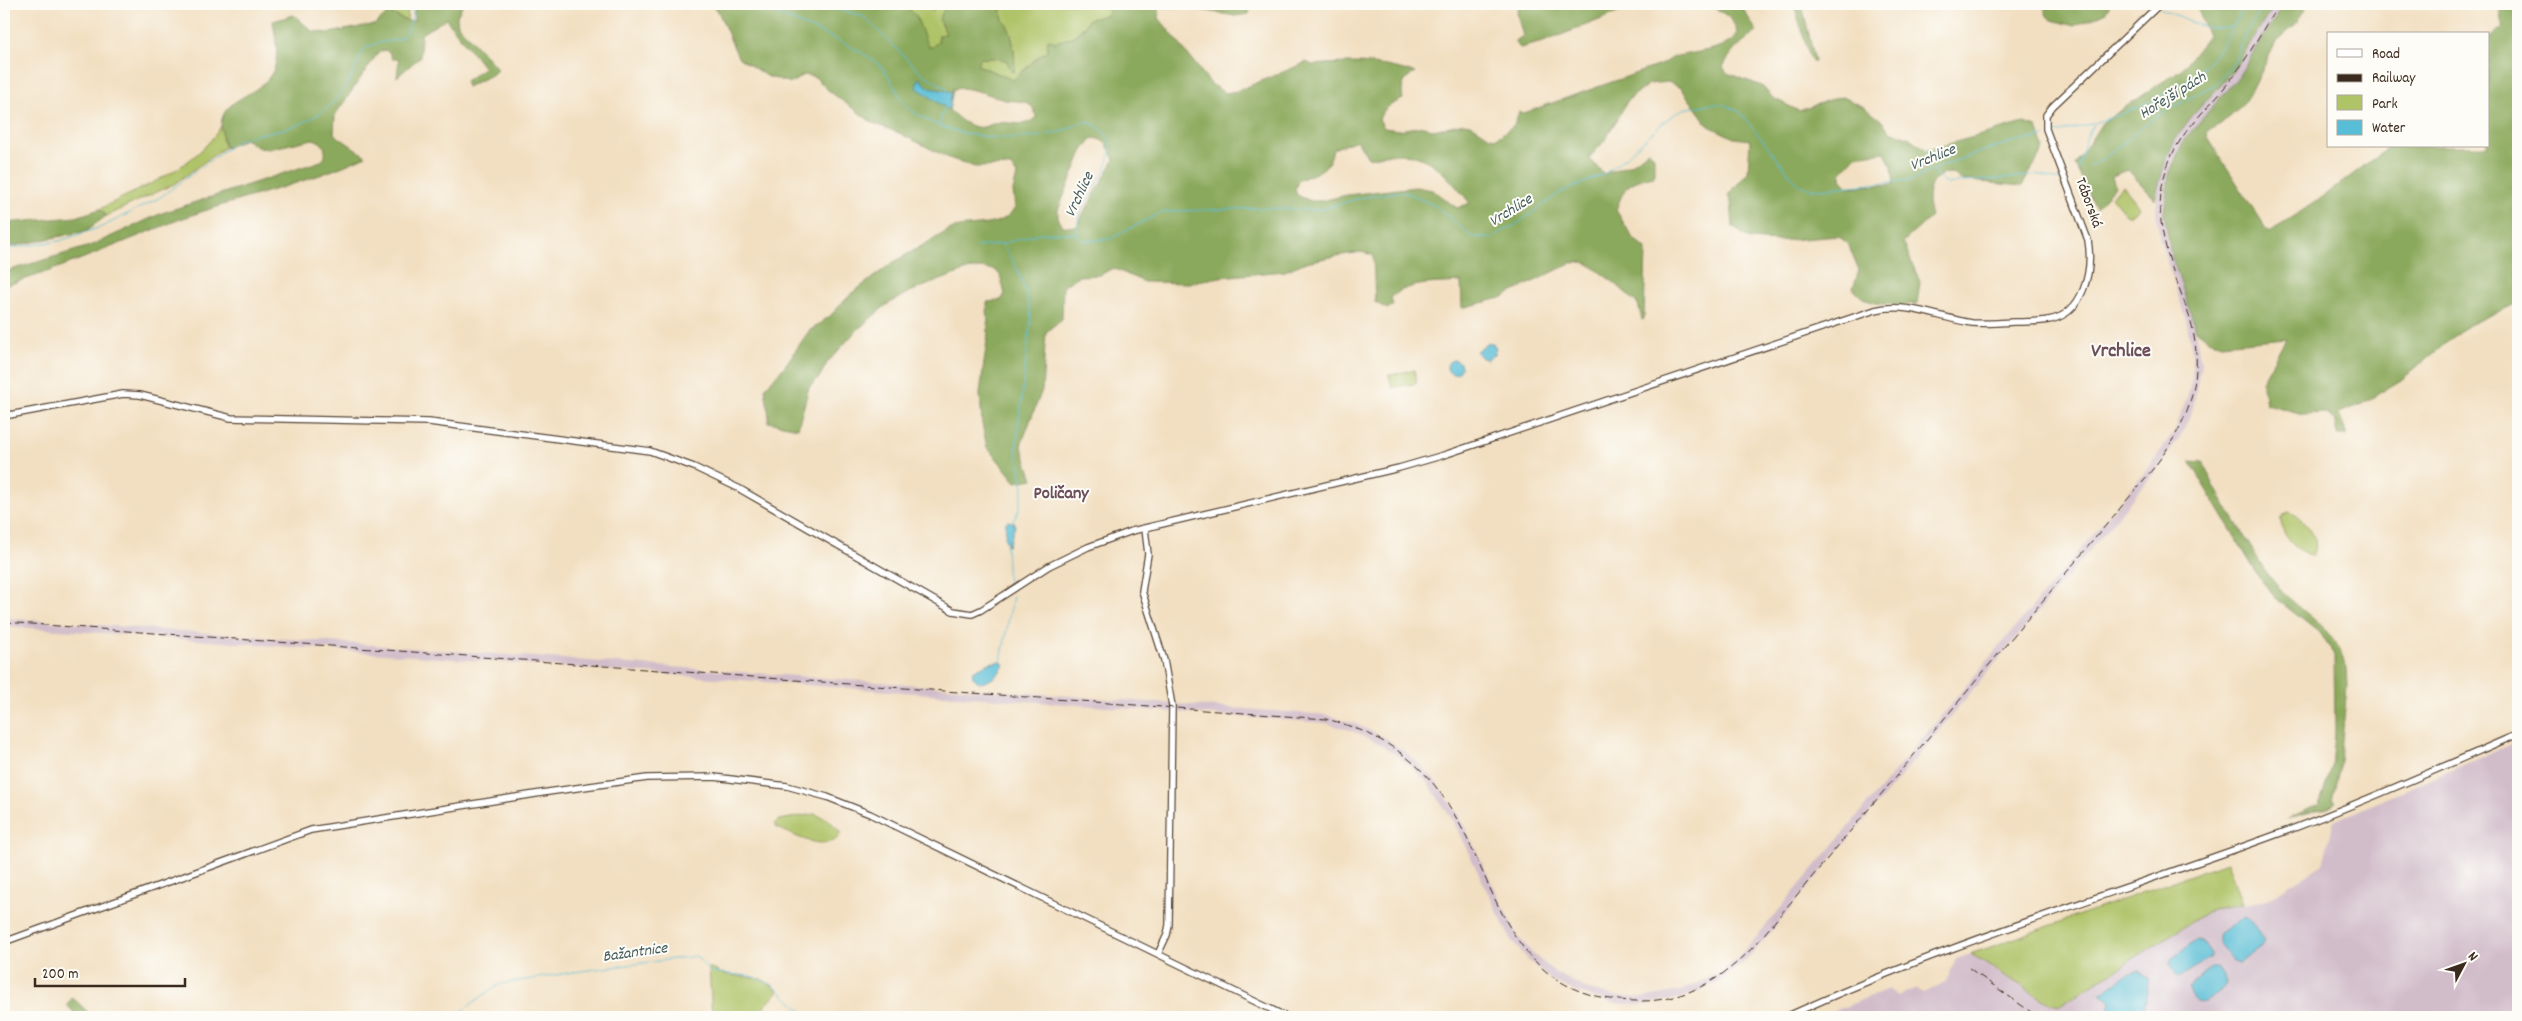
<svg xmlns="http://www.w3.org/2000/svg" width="2522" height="1021" font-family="Dekko,sans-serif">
	<rect width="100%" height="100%" fill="#fdfcf7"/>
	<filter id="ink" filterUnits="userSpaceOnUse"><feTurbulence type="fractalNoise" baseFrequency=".02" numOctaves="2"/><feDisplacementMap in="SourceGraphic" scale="10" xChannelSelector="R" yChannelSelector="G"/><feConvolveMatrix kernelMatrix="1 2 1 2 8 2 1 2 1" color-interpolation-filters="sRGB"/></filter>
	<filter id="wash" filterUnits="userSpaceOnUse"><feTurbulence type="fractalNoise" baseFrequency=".0096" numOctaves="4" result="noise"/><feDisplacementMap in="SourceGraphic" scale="20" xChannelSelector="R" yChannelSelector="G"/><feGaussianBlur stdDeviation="1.12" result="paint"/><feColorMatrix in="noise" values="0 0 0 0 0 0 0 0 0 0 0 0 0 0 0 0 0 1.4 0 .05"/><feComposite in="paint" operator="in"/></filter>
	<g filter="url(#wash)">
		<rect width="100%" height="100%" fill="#f2dfc1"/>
		<path fill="#d1bdca" d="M2275 4H2284L2238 77 2184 140 2173 162 2166 186 2164 213 2167 240 2193 318 2201 364 2193 408 2182 434 2155 472 1759 946 1742 964 1721 981 1683 998 1641 1005 1613 1003 1575 992 1551 980 1529 961 1511 940 1453 821 1428 783 1406 762 1382 745 1353 731 1325 723 4 626V618L1327 715 1356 724 1386 738 1411 756 1434 779 1460 817 1517 935 1534 955 1556 973 1589 990 1614 996 1641 998 1680 991 1717 974 1737 959 1753 941 2149 467 2175 430 2189 391 2192 377V352L2186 320 2160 241 2156 213 2158 184 2166 159 2177 136 2193 115 2232 72Z
			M2518 741V1017H1820L1888 989 1898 996 1916 988 1923 993 1946 982 1956 959 1971 954 2047 1002 2060 1005 2212 909 2267 900 2323 864 2334 821Z"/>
		<path fill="#afc367" stroke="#757642" d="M391 4H405L408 9 407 21 390 13Z
			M904 4H926L933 12 932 4H947L940 24 946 31V34L939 36 938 42 932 47H928C920 34 917 13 904 4Z
			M999 4H1100L1106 5 1109 12 1104 17 1089 19C1079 34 1068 44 1048 41L1047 52 1039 56 1013 80 977 65 979 59C986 57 1000 58 1007 61L1011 71 1014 72C1016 60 1013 28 1003 20Z
			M223 123 222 140 225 147 174 184 106 216 100 209C145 185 196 169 223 123Z
			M2123 186 2140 207 2128 217 2111 196Z
			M1414 370 1417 383 1392 388 1389 375Z
			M2288 512C2303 515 2323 541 2313 555 2297 554 2279 533 2281 517Z
			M814 814C827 818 833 822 841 834 827 855 792 834 776 827L775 823 779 820Z
			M2227 862 2242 904 2212 909 2060 1005 2047 1002 1971 954Z
			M709 967 722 974 762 979 779 991 755 1017H712Z"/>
		<path fill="#8ba95c" stroke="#636a3d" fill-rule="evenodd" d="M419 4H463L457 16 458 25 495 66 497 69 493 74 467 87 465 81 484 68 446 19 421 34 420 57 397 77 399 59H392L390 53 385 50 378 53 335 115 334 134 366 156C306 185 240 197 178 220 120 243 64 268 4 286V272L90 246 162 213 321 161 325 157C326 147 323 142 313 139L269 149 259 148 245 139 226 148C205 95 257 103 273 71 280 57 275 36 273 21L294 15 312 31 329 33 376 24 386 15 391 5 390 13 407 21H414V9Z
			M710 4H904L916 16 928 47H932L938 42 939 35 946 34 939 19 947 4H999L1003 20C1013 28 1016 60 1014 72L1011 71 1007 61C1000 58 986 57 979 59L977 65 1013 80 1039 56 1047 52 1048 39 1055 42C1076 36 1078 37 1089 19L1107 15 1109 8 1100 4H1251L1249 14 1235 16 1186 7H1162L1159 10V18L1211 84 1225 93 1237 91 1307 62 1312 65C1355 62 1373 61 1415 73 1404 78 1400 87 1403 99 1392 104 1384 107 1379 119L1384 128 1399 130 1424 126 1433 130 1464 123 1470 124 1490 137 1497 138 1514 125 1519 112 1524 113 1660 65C1664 63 1669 59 1674 57 1690 52 1730 51 1737 34 1736 18 1718 9 1704 4H1740L1757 32C1741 42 1732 50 1723 67L1727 73 1762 86 1773 98 1799 111 1834 98 1843 97 1864 107 1881 120 1890 131 1908 137 1927 150 2024 123 2037 127 2044 148 2022 186 1961 180 1953 173C1927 173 1925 197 1931 217L1903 242 1920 282 1917 304C1894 304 1867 309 1853 288L1859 270 1849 246 1839 236 1777 241 1750 239 1733 227 1731 201 1728 195 1748 172 1750 140 1734 138 1709 126 1681 88 1668 82 1649 84 1628 100 1605 140 1589 158 1604 174 1631 164 1648 151 1654 156V176C1628 182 1625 185 1616 210L1632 237 1646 249 1644 319 1642 320 1638 304 1616 284 1589 264 1583 262 1571 263 1501 298 1462 308 1461 282C1439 284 1407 281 1391 298L1393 305 1387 309 1375 302 1373 255 1361 252 1336 256 1306 262 1285 271 1220 277 1189 283 1144 282 1113 268 1100 275 1079 276 1063 286 1062 319 1046 332 1042 390 1021 445 1033 479 1016 482 987 447 982 424 980 393 988 333 987 302 1001 300 1005 294 1000 275 995 270 981 268 967 270 909 292 885 306 856 331 827 363 819 378 809 387 798 428 768 422 769 417 765 388 784 367 809 331 830 316 851 294 892 263 951 229C974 222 1000 230 1015 208L1013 191 1017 175 1011 166 975 167 949 158 899 133 873 123 829 91 815 77 804 75 791 83 766 76 738 57 718 11ZM963 88C977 90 988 94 1001 99 1016 103 1033 97 1036 117 1025 129 1012 121 999 123 991 123 984 129 976 127 965 125 957 117 949 110L953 89ZM1092 138C1107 139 1109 148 1114 160L1076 227 1064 226 1058 221V210L1082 152ZM1357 140 1368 158C1423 145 1437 164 1470 203L1457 208 1432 190 1416 187 1347 195 1321 201H1311L1297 195 1295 189 1298 181C1317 171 1328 173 1333 149ZM1884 152 1892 166 1894 184 1848 187 1841 178V172L1856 156Z
			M1518 4H1600L1603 7 1610 4H1640L1543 42 1520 48 1514 42 1523 36 1517 14Z
			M1794 4 1802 5 1815 61H1812L1809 55Z
			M2043 4H2111L2105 13 2074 26 2052 20 2047 16Z
			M2203 4H2275L2232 72 2193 115 2177 136 2166 159 2155 199 2128 170 2112 176 2115 186 2096 208 2075 165 2102 123 2183 68 2208 36 2198 9Z
			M2284 4H2308L2294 26 2276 42 2249 97 2230 117 2207 132 2208 138 2268 232 2281 225 2327 194 2390 146H2488V39L2503 27 2500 4H2518V303L2468 325 2401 380 2360 405 2339 413 2347 435H2337L2334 420 2326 413 2303 414 2266 404 2262 381 2286 338 2221 344 2209 340 2196 330 2171 254 2164 213 2169 174 2184 140 2238 77Z
			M100 209 106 216 86 231 4 248V223L76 217Z
			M2190 461 2203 462 2215 488 2264 569 2283 593 2324 628 2340 649 2346 669 2347 687 2339 771 2332 800 2336 802 2327 808 2287 818 2319 805 2332 767 2335 732 2334 655 2321 634 2279 601 2260 579Z
			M73 997V998L93 1017H78L67 1005Z"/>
		<path fill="#58bdd6" stroke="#4a747a" d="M919 78 930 88 952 92 949 110 916 87Z
			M1488 343H1493L1496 348 1494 354 1487 359 1482 358 1476 351Z
			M1447 367a7 7 0 1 1 14 0a7 7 0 1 1-14 0Z
			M1008 521 1015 523V526L1008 546 1005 539 1006 522Z
			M1001 661 1004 665C1000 674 990 682 980 683L972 676 973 671 989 663Z
			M2244 917 2251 920 2264 942 2262 947 2238 963 2233 962 2218 942V935Z
			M2197 940 2203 942 2211 954 2210 957 2181 977 2177 976 2170 965 2171 959Z
			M2211 967H2217L2227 983C2223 989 2206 1006 2197 1002 2193 999 2190 992 2188 988Z
			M2139 970 2149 978 2143 1017H2108L2111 1000 2100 993 2130 973Z"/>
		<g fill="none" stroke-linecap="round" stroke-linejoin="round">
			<path stroke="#58bdd6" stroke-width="1" d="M761 4 766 9C797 24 854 43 879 65 893 77 897 98 909 108 944 138 1012 144 1055 133 1066 131 1076 124 1087 121 1147 148 1073 196 1077 234L1083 241 1110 239 1160 213 1175 211 1266 208 1318 210 1360 198 1397 192 1408 193 1437 207 1472 237 1490 238 1517 224 1558 194 1604 174 1627 156 1667 119 1683 109 1710 104H1723L1740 112 1797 183 1808 188 1819 189 1912 180 1944 165 1998 146 2045 136
				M817 4 863 16 912 64 926 76 947 89V91
				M2160 8C2182 18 2208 34 2231 27
				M939 125 944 108
				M2052 134C2104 122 2161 104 2202 68 2221 51 2234 26 2244 4
				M2089 166 2106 157 2156 116 2214 85 2234 63 2245 33 2266 4
				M2078 169 2086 139 2093 125
				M1934 172 1946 184 2037 175 2061 181
				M1061 233 1075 234
				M976 247 1002 244
				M4 249 59 241 104 226 159 198 237 141C257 132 280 132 300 124 337 108 349 84 363 50 392 31 405 56 414 8
				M1013 522 1019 509 1023 487 1016 447 1031 318C1028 293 1017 265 1002 244L1039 233H1059
				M1006 545 1008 587
				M1001 661 1013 596
				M454 1017 493 988 501 984 574 972 696 956 710 972 751 976 773 985 808 1017"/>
		</g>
	</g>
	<g filter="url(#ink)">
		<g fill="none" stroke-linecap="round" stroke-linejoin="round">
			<g stroke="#564536" stroke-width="8">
				<path id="secondary" d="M4 416 123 394 140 395 231 418 429 422 650 451 694 467 738 488 953 611 972 614 981 610 1049 566 1088 547 1132 531 1399 468 1444 455 1875 310C1908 302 1939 318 1972 323 1986 324 2000 323 2014 322 2025 322 2037 322 2048 320 2084 315 2093 270 2088 240L2046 129V115L2053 106 2160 4
					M1145 529 1148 554 1142 591 1164 660 1172 706 1169 925 1167 935 1158 954
					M4 942 311 830 548 792 647 778 714 777 787 786 827 797 870 814 1287 1017
					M1786 1017C1948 942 2121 892 2289 830 2367 801 2442 767 2518 734"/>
			</g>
			<use href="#secondary" stroke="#fff" stroke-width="5.5"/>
			<path stroke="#3b2a1e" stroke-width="1" stroke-dasharray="8 4" stroke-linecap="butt" d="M4 622 1326 719C1367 729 1404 749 1432 782 1501 865 1494 1000 1638 1001 1685 1002 1725 978 1756 944L2152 470C2188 423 2207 378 2190 319 2184 300 2177 283 2171 265 2163 239 2157 214 2162 187 2171 134 2206 114 2235 74 2252 52 2263 26 2280 4
				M1969 968 2038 1017"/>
		</g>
	</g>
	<g text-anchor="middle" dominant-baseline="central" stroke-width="4" stroke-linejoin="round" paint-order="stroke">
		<g font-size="15" fill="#3b2a1e" stroke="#fdfcf7">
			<text transform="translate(2088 203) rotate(70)">Táborská</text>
		</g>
		<g font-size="16" font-style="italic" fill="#455d5e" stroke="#fdfcf7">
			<text transform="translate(2173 96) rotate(-32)">Hořejší pách</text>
			<text transform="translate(1933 158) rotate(-22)">Vrchlice</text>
			<text transform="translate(1080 195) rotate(-65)">Vrchlice</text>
			<text transform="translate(1511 211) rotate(-32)">Vrchlice</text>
			<text transform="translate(635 953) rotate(-8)">Bažantnice</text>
		</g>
		<g font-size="18" font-weight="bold" fill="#6c4f5b" stroke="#fdfcf7">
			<text x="1061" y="494">Poličany</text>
		</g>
		<g font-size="20" font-weight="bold" fill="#6c4f5b" stroke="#fdfcf7">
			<text x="2121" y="352">Vrchlice</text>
		</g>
	</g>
	<rect width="2522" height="1021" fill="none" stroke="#fdfcf7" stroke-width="20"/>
	<rect x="2327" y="32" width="162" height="115" fill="#fdfcf7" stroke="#afa8a0"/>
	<rect x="2337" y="49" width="25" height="8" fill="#ffffff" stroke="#afa8a0"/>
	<text x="2372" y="58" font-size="15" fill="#3b2a1e">Road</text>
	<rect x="2337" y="74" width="25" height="8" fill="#3b2a1e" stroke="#afa8a0"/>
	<text x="2372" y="82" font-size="15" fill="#3b2a1e">Railway</text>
	<rect x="2337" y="95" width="25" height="15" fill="#afc367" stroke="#afa8a0"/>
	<text x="2372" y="108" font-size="15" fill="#3b2a1e">Park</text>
	<rect x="2337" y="120" width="25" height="15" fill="#58bdd6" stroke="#afa8a0"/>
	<text x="2372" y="132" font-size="15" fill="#3b2a1e">Water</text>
	<g transform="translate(2464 964) rotate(49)" stroke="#fdfcf7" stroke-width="4" paint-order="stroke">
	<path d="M0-4L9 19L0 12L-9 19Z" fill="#3b2a1e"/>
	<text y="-8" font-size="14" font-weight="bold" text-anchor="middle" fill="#3b2a1e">N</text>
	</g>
	<path d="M35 978v8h150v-8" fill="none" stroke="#3b2a1e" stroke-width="2.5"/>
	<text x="42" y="978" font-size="15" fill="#3b2a1e" stroke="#fdfcf7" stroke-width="4" paint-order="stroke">200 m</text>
</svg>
